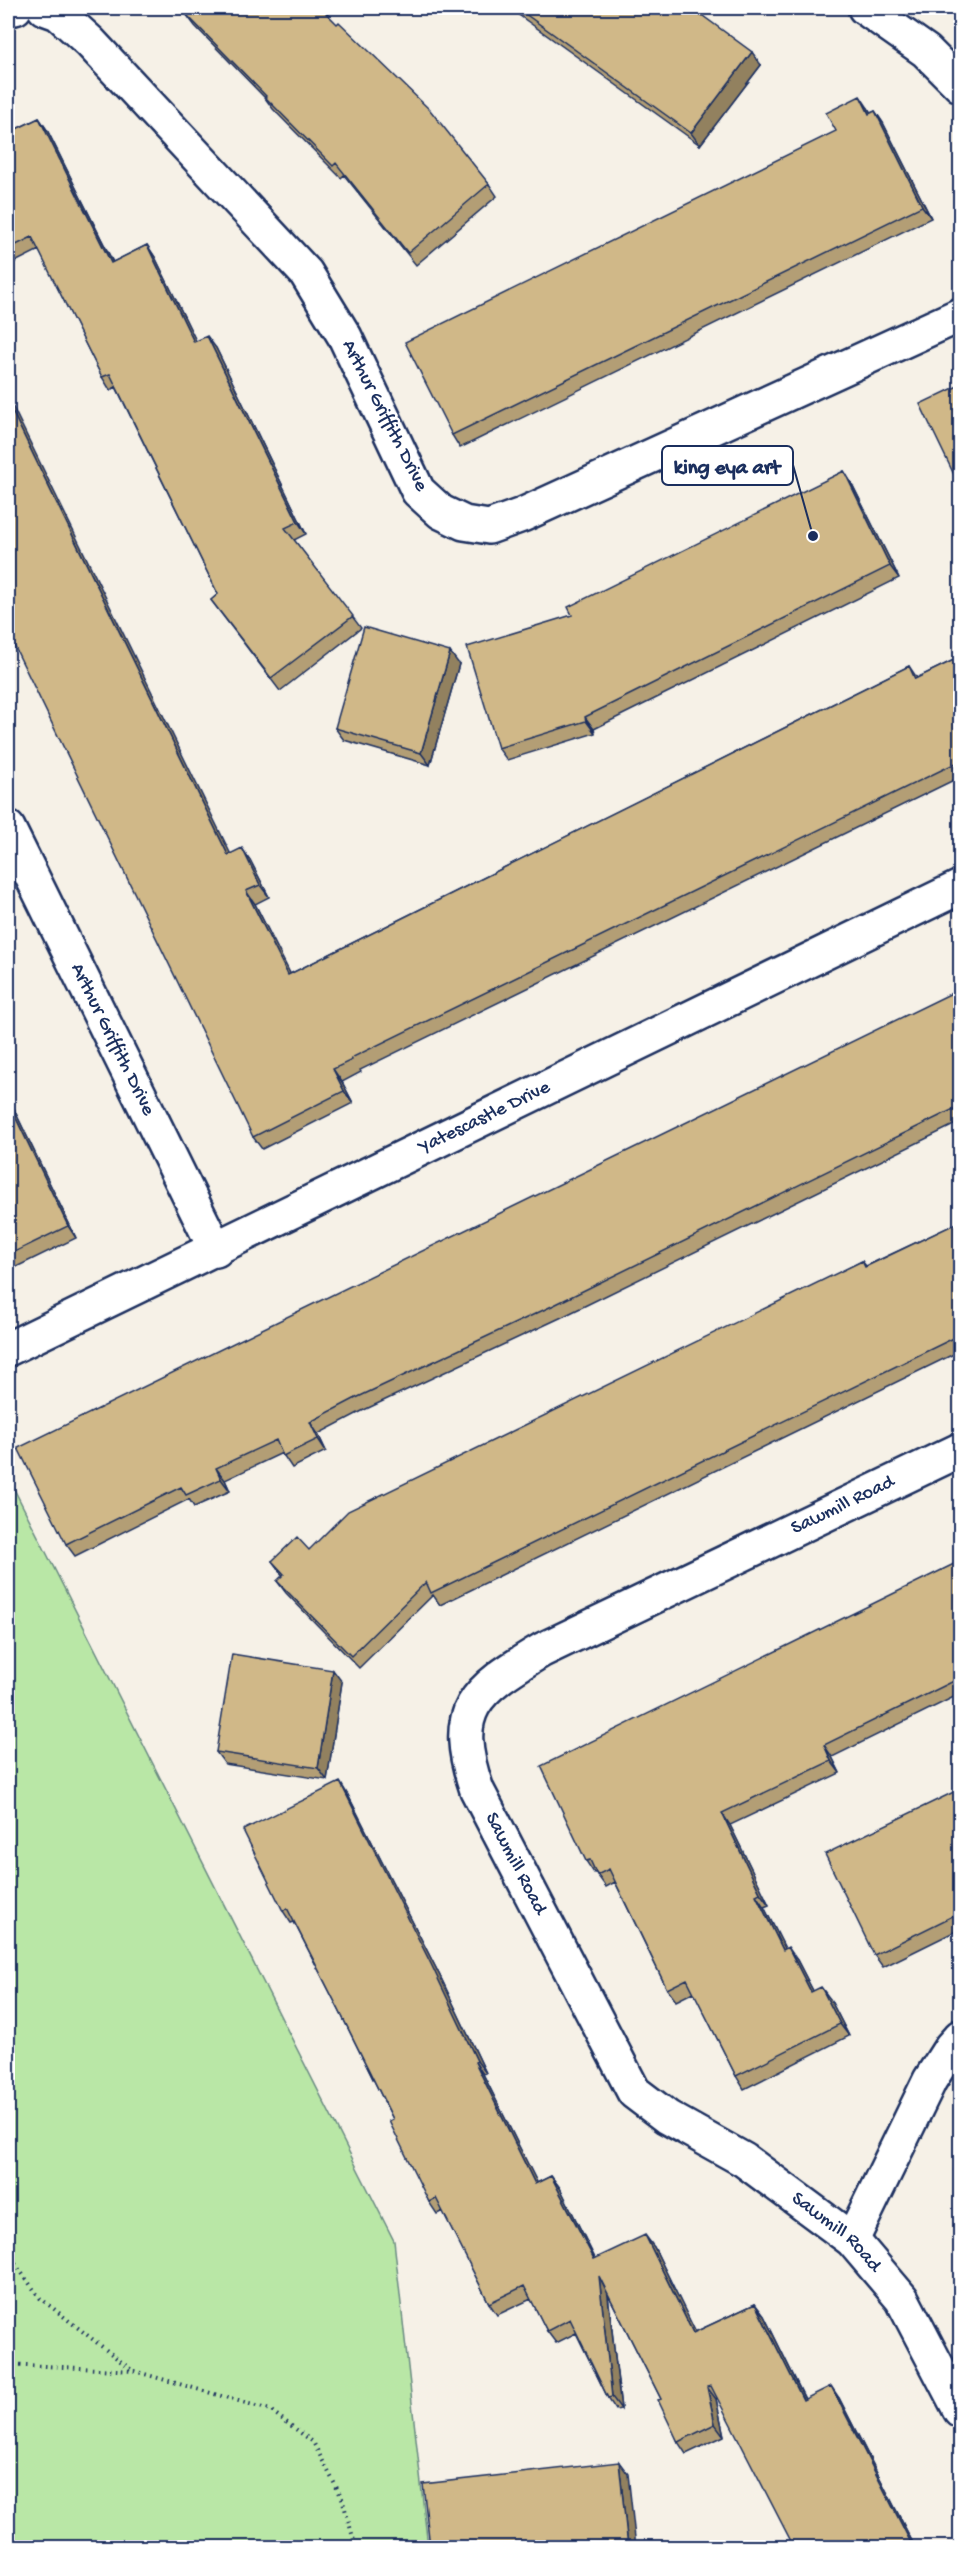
<svg xmlns="http://www.w3.org/2000/svg" width="968" height="2555" font-family="'Gochi Hand',sans-serif">
	<rect width="100%" height="100%" fill="#f6f1e7"/>
	<filter id="ink" filterUnits="userSpaceOnUse"><feTurbulence type="fractalNoise" baseFrequency=".0167" numOctaves="2"/><feDisplacementMap in="SourceGraphic" scale="12" xChannelSelector="R" yChannelSelector="G"/><feConvolveMatrix kernelMatrix="1 2 1 2 8 2 1 2 1" color-interpolation-filters="sRGB"/></filter>
	<g filter="url(#ink)">
		<path fill="#b9e7a6" stroke="#6a8b82" stroke-width="1.5" d="M8 1477 394 2241 428 2547H8Z"/>
		<g fill="none" stroke-linecap="round" stroke-linejoin="round">
			<g stroke="#1b2f5e" stroke-width="38">
				<g id="minor">
					<path d="M44 8 58 13 90 42 306 273 345 337 418 491 441 512 464 523 489 527 522 515 960 315"/>
					<path d="M865 8 926 51 960 85"/>
					<path d="M8 9 15 8"/>
					<path id="s1" d="M8 828 216 1250"/>
					<path id="s2" d="M8 1349 960 887"/>
					<path id="s3" d="M960 1450 542 1650C474 1691 449 1709 477 1790L634 2092 667 2117 744 2160 852 2240 902 2299 960 2410"/>
					<path d="M852 2240 930 2080 951 2047 960 2037"/>
				</g>
			</g>
			<path stroke="#1b2f5e" stroke-width="4" stroke-dasharray="1.5 4.5" stroke-linecap="butt" d="M8 2254 40 2298 133 2371
				M8 2364 134 2371 270 2410 313 2442 342 2498 356 2548"/>
			<use href="#minor" stroke="#fff" stroke-width="33"/>
		</g>
		<path fill="#b39e75" stroke="#1b2f5e" stroke-width="1.5" d="M188 8H321L489 184 497 196 416 265 344 175 341 178 273 109 265 98 195 26 186 14 191 9Z
			M509 8H692L761 65 700 145Z
			M868 108 871 113 875 111 883 123 931 218 460 448 452 435Z
			M39 118 47 130 113 262 147 245 155 257 196 341 216 348 306 534 294 540 361 628 280 691 211 600 218 594 116 387 110 390 102 377 39 250 11 264 8 259V133Z
			M844 471 852 484 899 578 594 729 595 733 507 760 498 748 572 615Z
			M960 657V777L360 1070 361 1072 342 1082 353 1103 262 1149 253 1137 230 854 250 860 269 897 255 904 290 974 909 666 917 678Z
			M459 664 430 765 344 740 335 728Z
			M960 989V1122L560 1318 364 1410 318 1434 326 1451 292 1468 282 1453 225 1480 230 1491 194 1507 189 1499 75 1556 66 1544Z
			M8 1097 76 1238 8 1271Z
			M960 1222V1351L440 1605 433 1595 359 1668 286 1593 277 1581 283 1576 272 1561 309 1550 862 1261 866 1266Z
			M960 1561V1694L832 1757 840 1773 730 1825 769 1905 764 1907 785 1949 797 1960 813 1991 830 1999 849 2036 744 2089 736 2076 694 1992 676 2001 667 1989 615 1882 606 1887 596 1873H594L586 1861Z
			M342 1682 327 1780 225 1764 216 1752Z
			M960 1789V1929L883 1967 874 1955Z
			M348 1795 440 1976 486 2073 483 2074 537 2183 551 2176 560 2188 595 2259 654 2247 695 2332 755 2304 764 2316 805 2399 839 2398 915 2547 718 2398 716 2399 724 2436 686 2454 678 2442 661 2399 608 2294 621 2409 616 2410 608 2398 576 2333 556 2343 547 2331 531 2299 497 2315 489 2303 443 2211 437 2214 429 2202 393 2119 339 2010 294 1922 291 1923 283 1911Z"/>
		<path fill="#92815f" stroke="#1b2f5e" stroke-width="1.5" d="M752 52 761 65 700 145 691 133Z
			M860 96 868 108 877 126 869 114Z
			M875 111 883 123 931 218 922 206Z
			M39 118 47 130 119 275 111 263Z
			M147 245 155 257 203 355 194 342Z
			M207 336 216 348 306 534 298 522Z
			M8 397 237 867 228 855 8 403Z
			M844 471 852 484 899 578 890 566Z
			M450 652 459 664 430 765 421 753Z
			M585 717 594 729 595 733 586 721Z
			M242 848 250 860 269 897 260 885Z
			M246 891 255 904 297 987 288 975Z
			M333 1069 342 1082 353 1103 344 1091Z
			M8 1097 76 1238 68 1226 8 1102Z
			M310 1422 318 1434 326 1451 318 1439Z
			M216 1468 225 1480 230 1491 221 1479Z
			M333 1670 342 1682 327 1780 318 1768Z
			M824 1745 832 1757 840 1773 831 1761Z
			M340 1782 348 1795 440 1976 486 2073 477 2061Z
			M722 1813 730 1825 769 1905 760 1893Z
			M756 1895 764 1907 792 1962 783 1950Z
			M788 1947 797 1960 820 2004 811 1992Z
			M821 1987 830 1999 849 2036 840 2024Z
			M475 2062 483 2074 544 2196 535 2184Z
			M551 2176 560 2188 602 2272 594 2259Z
			M645 2235 654 2247 702 2345 693 2333Z
			M599 2276 607 2288 621 2409 612 2397Z
			M755 2304 764 2316 811 2412 803 2400Z
			M831 2386 839 2398 915 2547H913Z
			M707 2387 716 2399 724 2436 715 2424Z
			M619 2462 628 2474 636 2547H628Z"/>
		<path fill="#d0b888" stroke="#1b2f5e" stroke-width="1.5" d="M192 8H321L337 24 339 22 430 110 489 184 408 253 336 163 333 166 265 97 266 96 186 14Z
			M517 8H692L752 52 691 133Z
			M860 96 869 114 875 111 922 206 452 435 405 342 836 131 826 113Z
			M39 118 111 263 147 245 194 342 207 336 298 522 285 528 353 616 271 678 211 600 218 594 110 374 102 377 32 237 8 249V133Z
			M960 385V487L920 404Z
			M8 403 228 855 242 848 260 885 246 891 288 975 909 666 915 679 960 657V761L351 1058 352 1060 333 1069 344 1091 253 1137 8 633Z
			M844 471 890 566 585 717 586 721 498 748 467 647 572 615 568 607Z
			M364 627 450 652 421 753 335 728Z
			M960 989V1106L552 1306 356 1398 310 1422 318 1439 283 1456 276 1440 216 1468 221 1479 186 1495 181 1487 66 1544 18 1448Z
			M8 1102 68 1226 8 1255Z
			M959 1222H960V1335L431 1593 426 1582 351 1656 277 1581 284 1574 272 1561 297 1537 309 1550 348 1511 862 1261 865 1267Z
			M960 1561V1678L824 1745 831 1761 722 1813 760 1893 756 1895 783 1950 788 1947 811 1992 821 1987 840 2024 736 2076 687 1979 667 1989 609 1869 597 1875 590 1860 586 1861 541 1766Z
			M232 1654 333 1670 318 1768 216 1752Z
			M340 1782 431 1964 477 2061 475 2062 535 2184 551 2176 594 2259 645 2235 693 2333 755 2304 803 2400 831 2386 913 2547H794L711 2386 707 2387 715 2424 678 2442 658 2400 661 2399 599 2276 612 2397 608 2398 570 2319 547 2331 524 2286 489 2303 436 2198 429 2202 389 2121 393 2119 339 2010 287 1908 283 1911 243 1830Z
			M960 1789V1907L955 1910 957 1914 874 1955 825 1854Z
			M960 2166V2184L954 2170Z
			M619 2462 628 2547H430L423 2484Z"/>
	</g>
	<g text-anchor="middle" dominant-baseline="central" stroke-width="4.5" stroke-linejoin="round" paint-order="stroke">
		<g font-size="20" fill="#1b2f5e" stroke="#fff">
			<text transform="translate(384 416) rotate(63)">Arthur Griffith Drive</text>
			<text stroke="none"><textPath href="#s1" startOffset="236">Arthur Griffith Drive</textPath></text>
			<text stroke="none"><textPath href="#s2" startOffset="530">Yatescastle Drive</textPath></text>
			<text transform="translate(843 1506) rotate(-26)">Sawmill Road</text>
			<text stroke="none"><textPath href="#s3" startOffset="723">Sawmill Road</textPath></text>
			<text stroke="none"><textPath href="#s3" startOffset="1227">Sawmill Road</textPath></text>
		</g>
	</g>
	<path fill="none" stroke="#1b2f5e" stroke-width="2" d="M813 536L793 465"/>
	<circle fill="#1b2f5e" stroke="#fff" stroke-width="2" cx="813" cy="536" r="6"/>
	<rect fill="#fff" stroke="#1b2f5e" stroke-width="2" x="662" y="446" width="131" height="39" rx="6"/>
	<g font-size="21" text-anchor="middle" font-weight="bold" fill="#1b2f5e">
		<text x="727" y="473">king eya art</text>
	</g>
	<rect width="968" height="2555" fill="none" stroke="#fff" stroke-width="30"/>
	<rect x="15" y="15" width="938" height="2525" fill="none" stroke="#1b2f5e" stroke-width="2" filter="url(#ink)"/>
</svg>
